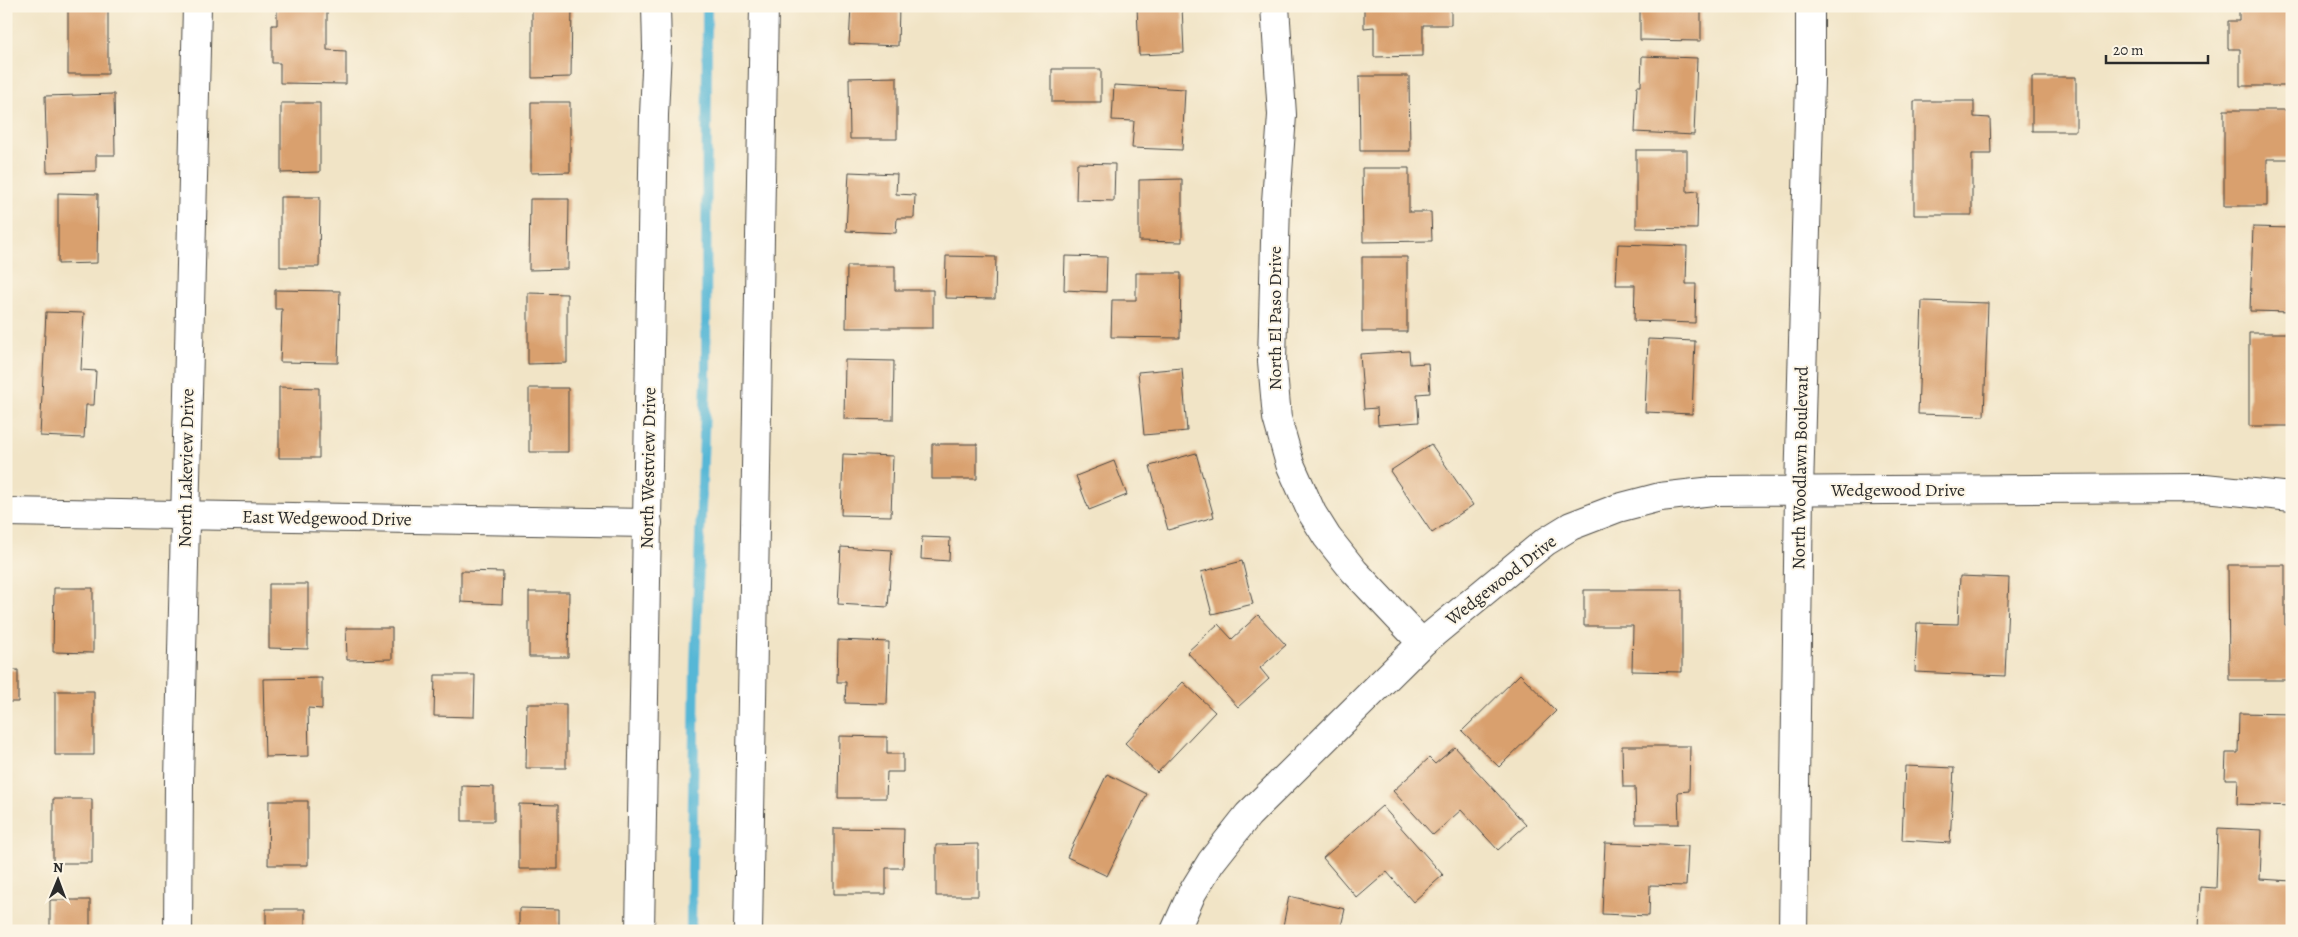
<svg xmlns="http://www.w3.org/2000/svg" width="2298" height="937" font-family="Alegreya,serif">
	<rect width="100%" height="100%" fill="#fcf5e5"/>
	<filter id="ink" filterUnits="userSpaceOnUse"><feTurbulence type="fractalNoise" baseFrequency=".02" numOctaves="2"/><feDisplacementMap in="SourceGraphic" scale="10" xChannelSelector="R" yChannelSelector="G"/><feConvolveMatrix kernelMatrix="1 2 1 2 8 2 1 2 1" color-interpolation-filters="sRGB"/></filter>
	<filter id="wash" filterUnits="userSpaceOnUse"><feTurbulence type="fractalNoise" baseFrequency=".0096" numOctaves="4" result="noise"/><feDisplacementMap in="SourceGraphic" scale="20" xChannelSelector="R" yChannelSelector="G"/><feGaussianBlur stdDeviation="1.12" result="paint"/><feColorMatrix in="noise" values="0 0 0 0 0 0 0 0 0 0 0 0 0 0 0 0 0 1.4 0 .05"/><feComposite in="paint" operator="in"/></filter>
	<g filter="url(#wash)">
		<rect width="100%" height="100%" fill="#f1e4c6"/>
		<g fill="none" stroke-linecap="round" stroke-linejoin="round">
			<path stroke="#57b7d6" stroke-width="10" d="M691 931 695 665 706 382 707 6"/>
		</g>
		<g id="blocks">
			<path fill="#d9a06e" d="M68 6H108V74H68Z
				M277 6H327V50L346 51V84L280 83V63H272V25H277Z
				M851 6H899L898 46 849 44Z
				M1137 6H1182L1184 53 1139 55Z
				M1364 6H1451V25H1423V56L1374 57V27L1364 28Z
				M1640 6H1701V41L1640 40Z
				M2239 6H2292V53L2288 52V86H2240V49H2228V21H2239Z
				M532 7H572L571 77 532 78Z
				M1642 56 1697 58 1694 135 1635 132 1637 86H1641Z
				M1052 69H1101V102H1052Z
				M1359 76H1409L1410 151H1360Z
				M897 77V139H850L849 78Z
				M2032 77H2076V131H2032Z
				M1114 85 1185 89 1182 150 1132 148 1134 121 1112 120Z
				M114 94 115 155H96V171L47 172 45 96Z
				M1914 101H1974V117L1990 118 1991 154H1972V215H1914Z
				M531 102H570V172L531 173Z
				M281 103H320V172L281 173Z
				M2224 110H2292V159H2267V206H2224Z
				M1636 150H1687V192L1698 191 1697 229 1636 228Z
				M1077 163 1115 164 1114 201 1076 200Z
				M1362 168H1409V212H1431L1432 241 1363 242Z
				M849 172 897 174 896 194 915 195 914 218H897L896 233 846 231Z
				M1182 179V242L1139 241V180Z
				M58 193 98 194 97 263 58 264Z
				M280 197H320L319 267H280Z
				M530 199H569L568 269 529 270Z
				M2253 227 2292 228V312L2250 311Z
				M1618 244 1687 246 1686 284H1696L1695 323 1634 321 1635 285H1616Z
				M946 256 996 257 995 299 945 298Z
				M1065 256 1107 257 1106 292 1064 290Z
				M1362 257H1407V332H1362Z
				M847 266H895V290H933V328H846Z
				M1136 273H1181L1180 338 1111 337 1112 300H1136Z
				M275 290 340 291 338 363 280 362 282 309H275Z
				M528 293 567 294V363L528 364Z
				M1922 301 1988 303 1984 416 1918 414Z
				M46 312 84 313 81 370 96 371 94 405H86L84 438 40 436Z
				M2249 333H2292V426H2249Z
				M1648 339 1695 341 1692 414 1645 412Z
				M1409 351 1410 364 1428 363 1430 393 1417 394 1419 422 1378 425 1377 408 1364 409 1360 354Z
				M845 360 894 361 893 420 844 419Z
				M1182 368 1187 431 1144 435 1138 372Z
				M279 387 319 388V458H279Z
				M529 388H568V452H529Z
				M932 444H977V479H932Z
				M1431 444 1473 505 1432 533 1390 471Z
				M1196 453 1214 517 1168 530 1150 466Z
				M843 454 893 456 891 516 841 515Z
				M1114 461 1127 495 1089 510 1076 476Z
				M922 537 950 538 949 561 921 559Z
				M841 547 892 550 888 607 838 604Z
				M1242 561 1253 604 1212 614 1201 572Z
				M2228 565H2285V625H2292V680H2229Z
				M461 571 503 572 502 604 461 602Z
				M1960 576 2009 578 2005 676 1915 672 1917 623 1958 624Z
				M269 584H308V649L269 648Z
				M54 588H93V653L53 652Z
				M1584 590H1682V672L1632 671 1633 626H1584Z
				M529 592H569L568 657H529Z
				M1258 615 1286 645 1260 668 1269 679 1238 707 1187 652 1218 624 1232 639Z
				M346 628H392V659L347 660Z
				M838 640 889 642 887 704 845 703 846 682H837Z
				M6 670H18V702H6Z
				M1520 674 1556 711 1499 767 1462 731Z
				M435 675H475L474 717 434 716Z
				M322 678V709L308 708 309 756 265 757 263 679Z
				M1183 682 1215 712 1157 773 1125 743Z
				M55 691H94V755H55Z
				M527 704H566V768H526Z
				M2239 713 2292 714V806L2237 804 2238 779H2225L2226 753H2238Z
				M839 736 887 737V754H903V772H887L886 798H838Z
				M1622 746H1690L1689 791 1678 792 1679 824H1636L1635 787H1623Z
				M1455 747 1526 825 1498 850 1461 810 1433 835 1393 791 1429 758 1435 764Z
				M1905 766 1954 768 1950 843 1902 840Z
				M1107 774 1147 794 1107 876 1067 857Z
				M462 786 494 787V821H462Z
				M53 799H92V863H53Z
				M269 801H308V865H268Z
				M519 804 558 805V869H519Z
				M1382 806 1443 875 1413 902 1387 872 1357 898 1323 858Z
				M834 828 904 829 903 868H886V894H834Z
				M2218 828 2262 830 2260 879 2292 881V931L2198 929 2200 887 2216 888Z
				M1605 843 1688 846 1686 886 1650 885 1649 916 1602 914Z
				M978 844V896H936V845Z
				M1289 896 1345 909 1340 931H1282Z
				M50 900H90V931H50Z
				M519 908 559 909V931H519Z
				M266 909H305V931H266Z"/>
		</g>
	</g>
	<g filter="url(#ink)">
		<use href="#blocks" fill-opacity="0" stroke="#494742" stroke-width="1"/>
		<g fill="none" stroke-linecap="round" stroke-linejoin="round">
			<g stroke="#494742" stroke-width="30">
				<path id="minor" d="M1275 6 1282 115 1276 202 1272 361 1277 418 1290 464 1312 513 1327 537 1354 571 1422 643
					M6 512 648 523
					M178 931 179 781 197 6
					M640 931 654 115 657 48 656 6
					M748 931 764 6
					M1175 931 1192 893 1211 862 1248 815 1422 643 1519 563 1545 542 1571 526 1618 508 1660 497 1713 491 2205 488 2292 497
					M1793 931 1799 491 1810 80V6"/>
			</g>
			<use href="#minor" stroke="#fff" stroke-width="28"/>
		</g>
	</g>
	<g text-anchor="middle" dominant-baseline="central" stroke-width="4" stroke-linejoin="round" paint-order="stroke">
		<g font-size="18" fill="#2b2b2b" stroke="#fcf5e5">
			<text transform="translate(1275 318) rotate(-90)">North El Paso Drive</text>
			<text transform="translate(186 468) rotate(-89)">North Lakeview Drive</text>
			<text transform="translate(648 468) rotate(-89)">North Westview Drive</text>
			<text transform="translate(1800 468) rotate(-89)">North Woodlawn Boulevard</text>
			<text x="1898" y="490">Wedgewood Drive</text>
			<text transform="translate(327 518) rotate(1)">East Wedgewood Drive</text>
			<text transform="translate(1501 580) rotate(-38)">Wedgewood Drive</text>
		</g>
	</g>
	<rect width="2298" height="937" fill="none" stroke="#fcf5e5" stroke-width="25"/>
	<g transform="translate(58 880) rotate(1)" stroke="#fcf5e5" stroke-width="4" paint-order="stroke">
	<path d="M0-4L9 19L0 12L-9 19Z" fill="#2b2b2b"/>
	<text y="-8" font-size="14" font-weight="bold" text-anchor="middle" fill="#2b2b2b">N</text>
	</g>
	<path d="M2106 55v8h102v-8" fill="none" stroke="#2b2b2b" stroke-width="2.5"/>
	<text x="2113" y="55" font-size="15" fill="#2b2b2b" stroke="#fcf5e5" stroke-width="4" paint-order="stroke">20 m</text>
</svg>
